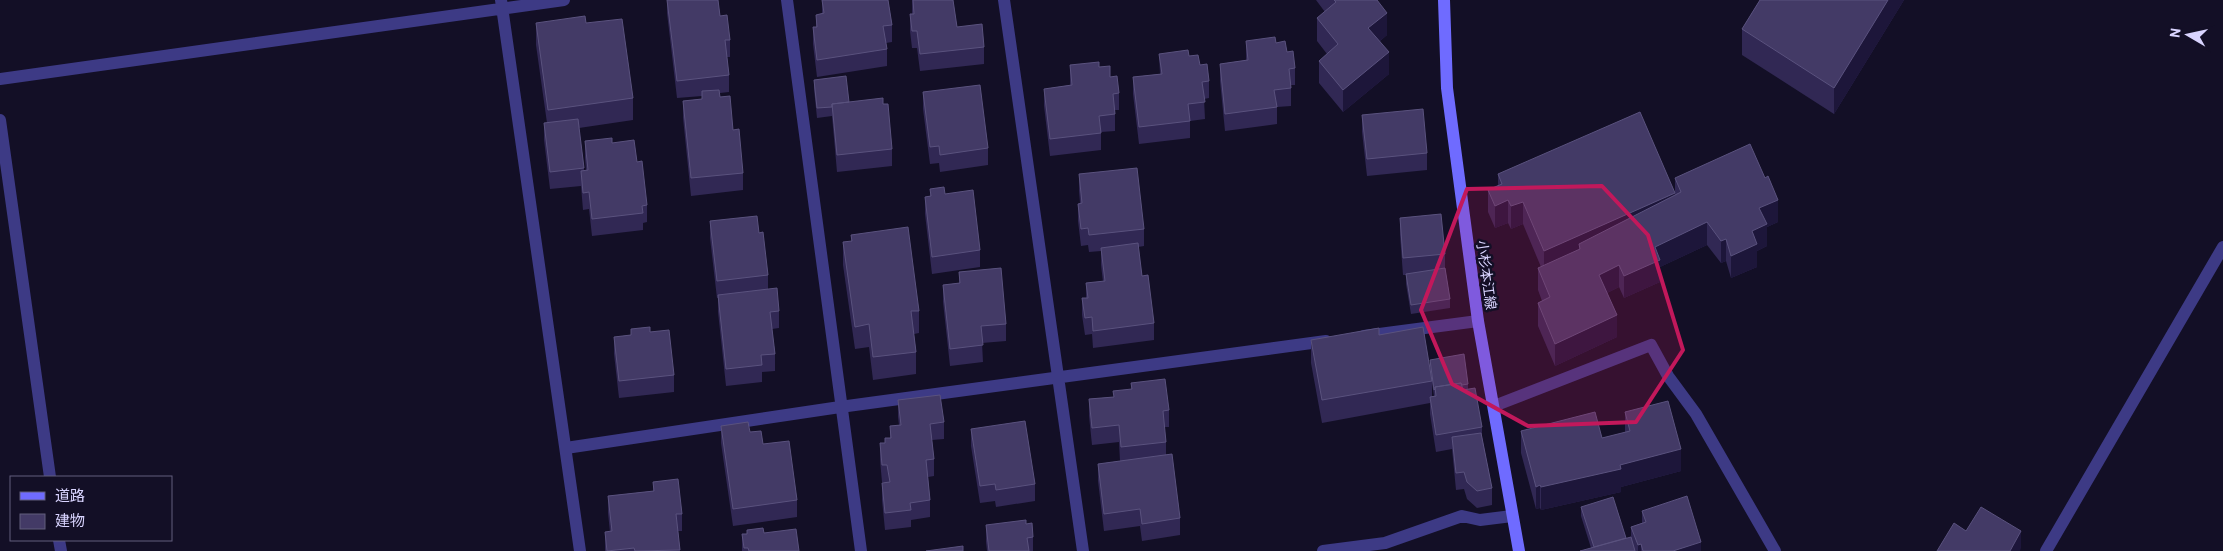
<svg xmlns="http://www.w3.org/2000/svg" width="2223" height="551" font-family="Barlow,'Noto Sans JP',sans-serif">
	<rect width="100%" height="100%" fill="#130f26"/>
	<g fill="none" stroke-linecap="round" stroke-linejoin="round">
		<path stroke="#3d3a85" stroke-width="12" d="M501 0 580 551
			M787 0 861 551
			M1004 0 1083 551
			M0 79 564 0
			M1364 336 1478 321
			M1494 406 1651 345 1668 376 1696 414 1775 551
			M566 448 840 407 1326 341
			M1323 551 1385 543 1462 516 1480 520 1512 516
			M2046 551 2223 247"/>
		<path stroke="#3d3a85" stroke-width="12" d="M0 120 50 477
			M59 540 61 551"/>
		<path stroke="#6f6bff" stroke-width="12" d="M1444 0 1447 88 1478 321 1519 551"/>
	</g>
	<path fill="#312854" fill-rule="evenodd" d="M667 0H718L720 16 730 40V57H727L729 75V92L720 93V97L733 130 743 173V190L691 196 683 118V101L702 99V96L677 98 667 13Z
		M822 0H888L892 25V42L886 43 887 49V66L817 77 813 44V27H816V15L822 14Z
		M912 0H953L957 27 984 47V64L920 71 917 48H912L910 31V14H912Z
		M1316 0H1377L1387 35 1380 41 1389 74 1343 112 1319 83V61L1327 54 1317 41V18L1325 12Z
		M1760 0H1904L1834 114 1742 55V29Z
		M536 23H586L633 98V120L579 128 584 170H586L585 158V141L612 143 637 162 647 205V222L643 223V230L592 236 589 209 583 210 581 186 550 189 544 140V123H547L536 45Z
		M1246 41 1276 43 1287 52 1295 68V85H1291V106L1277 107V124L1225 131 1220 81V64L1246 60Z
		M1159 54 1189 56 1200 65 1209 81V98L1204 99 1205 119 1190 121V138L1139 144 1133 94V77L1160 74Z
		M1070 65 1099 67 1110 77 1119 93V110H1115V131L1101 132V150L1050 156 1044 106V89L1070 85Z
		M814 80 849 102 883 104 892 149V166L837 172 832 116 817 118 814 89Z
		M923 92 988 148V165L940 172 939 163 930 164 923 109Z
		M1362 115 1427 153V170L1367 176 1362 132Z
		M1079 174 1144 229V246L1138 247 1142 276 1154 323V340L1093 348 1092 334 1085 335 1082 315V298H1086V283L1103 282 1101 265V251L1089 252 1088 245 1081 246 1078 221V204L1080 203 1079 191Z
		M1498 174 1675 193V178L1778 222 1767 227V246L1757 251V267L1731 278 1726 261 1721 263 1707 245 1660 267V282L1624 298 1619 287 1607 293 1617 337 1555 366 1538 326V303L1542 301 1538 290V268L1541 267 1523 224 1511 229 1508 223 1495 228 1488 212V190L1498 185Z
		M930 189 945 194 980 250V267L932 274 925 214V197L930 196Z
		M1400 218 1445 254V268L1450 299V308L1411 314 1406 284V275H1403L1400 235Z
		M710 221 759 233 768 275V289L779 311V328L772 329 775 354V371L762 372V382L726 386 718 312V298H717L710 238Z
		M851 235 919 311V333L914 334 916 352V374L873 380 869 347 855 349 843 265V242H851Z
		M959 272 1006 324V341L982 343 983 362 950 366 943 302V285L959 283Z
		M631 335 674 375V392L619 398 614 354V337Z
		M1311 340 1430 368V360L1468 384V390L1482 427V437L1492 488V505L1477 508 1467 499 1464 489 1456 490 1452 449 1436 452 1430 414V403L1322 423 1311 363ZM1432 383 1434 396 1432 397Z
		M1131 383 1169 410V427H1164L1166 442V455L1180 518V535L1142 541 1140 526 1104 531 1098 481V464L1120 461 1119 442 1092 445 1089 416V399L1113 397 1131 390Z
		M898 400 944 422V439L932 440 934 459V476L928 477 930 500V517L911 520V527L885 530 882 500V483L887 482H882L880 460V443H885V438H890V426L899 425 898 417Z
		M1625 412 1681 471 1621 487V492L1541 510 1540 508 1536 509 1521 453V431L1602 438 1625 433Z
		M721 426 750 432 763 444 797 500V517L733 526 721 443Z
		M971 429 1035 484V501L996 507 995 501 980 503 971 446Z
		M653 482 682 514V531H678L680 551H605V532H610L608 513V496L653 491Z
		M1581 507 1626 538H1631V527L1642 523V511L1701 551H1580L1591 548 1581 516Z
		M1026 524 1033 537V551H987L986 542V525Z
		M764 533 799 551H742V534Z"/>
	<path fill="#1d163a" d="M1888 0H1904L1834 114V88Z
		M1387 13V35L1368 51V28Z
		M1389 52V74L1343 112V90Z
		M1675 193V216L1580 249 1579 244V258L1544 273V251Z
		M1508 200V223L1495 228V206Z
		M1778 200V222L1767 227V246L1757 251V267L1731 278V256L1752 231 1759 208Z
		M1523 202V224L1511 229V206Z
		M1707 222V245L1660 267V282L1624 298V276L1655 247Z
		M1726 239V261L1721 263V241Z
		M1619 265V287L1599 297V275Z
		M1617 315V337L1555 366V344Z
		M1681 449V471L1621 487V492L1541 510V487L1620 465Z
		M1540 485V508L1536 509V487Z
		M2021 531V548L2020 551H2010Z
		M1701 542V551H1673Z
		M1641 544V551H1638V545Z"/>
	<path fill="#433a66" stroke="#5a527e" d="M667 0H718L720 16 727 15 730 40H725L729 75 677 81Z
		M822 0H888L892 25 883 26 887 49 817 60 813 27H817L816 15 824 13Z
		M913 0H953L957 27 982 24 984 47 920 54 917 31H912L910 14H914Z
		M1334 0H1377L1387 13 1368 28 1389 52 1343 90 1319 61 1338 44 1317 18 1336 2Z
		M1760 0H1888L1834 88 1742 29Z
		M585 16 586 23 622 19 633 98 548 110 536 23Z
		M1275 37 1276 43 1285 41 1287 52 1293 51 1295 68 1289 69 1291 88 1274 90 1277 107 1225 114 1220 64 1248 60 1246 41Z
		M1188 50 1189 56 1198 55 1200 65 1207 64 1209 81 1202 82 1205 102 1188 104 1190 121 1139 127 1133 77 1162 74 1159 54Z
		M1099 62V67L1110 66V77L1117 76 1119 93 1113 94 1115 114 1099 116 1101 133 1050 139 1044 89 1072 85 1070 65Z
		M846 76 849 102 832 104V107L817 108 814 80Z
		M980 85 988 148 940 155 939 146 930 147 923 92Z
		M719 90 720 97 730 96 733 130 739 129 743 173 691 178 683 101 702 99V91Z
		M883 98V104H888L892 149 837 155 832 104Z
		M1423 109 1427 153 1367 159 1362 115Z
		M1640 112 1675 193 1544 251 1523 202 1511 206 1508 200 1495 206 1488 190 1502 184 1498 174Z
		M578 119 584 168 550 172 544 123Z
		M612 138V143L634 140 637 162 642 161 647 205 642 206 643 213 592 219 589 192 583 193 581 171 588 170 585 141Z
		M1750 144 1765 178 1768 176 1778 200 1759 208 1767 224 1752 231 1757 244 1731 256 1726 239 1721 241 1707 222 1655 247 1660 260 1624 276 1619 265 1599 275 1617 315 1555 344 1538 303 1550 297 1538 268 1580 249 1579 244 1681 192 1675 178Z
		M1137 168 1144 229 1089 235 1088 228 1081 229 1078 204 1082 203 1079 174Z
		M944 187 945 194 973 190 980 250 932 257 925 197 931 196 930 189Z
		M1441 214 1445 254 1403 258 1400 218Z
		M757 216 759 233 763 232 768 275 717 281 710 221Z
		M908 227 919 311H911L916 352 873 357 869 324 855 327 843 242 852 241 851 235Z
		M1138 243 1142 276 1148 275 1154 323 1093 331 1092 317 1085 318 1082 298H1088L1086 283 1105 281 1101 248Z
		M1001 268 1006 324 981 326 983 345 950 349 943 285 960 283 959 272Z
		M1445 268 1450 299 1411 305 1406 274Z
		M777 288 779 311 770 312 775 354 761 355 762 365 726 369 718 295Z
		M650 327V332L669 330 674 375 619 381 614 337 631 335V329Z
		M1423 327 1432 381 1322 400 1311 340 1379 328V335Z
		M1464 354 1468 384 1462 385 1461 383 1435 387V389L1434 390 1430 360Z
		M1165 379 1169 410 1163 411 1166 442 1121 447 1119 425 1092 428 1089 399 1114 397 1113 391 1132 389 1131 383Z
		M1461 383 1463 390 1475 388 1482 427 1436 435 1430 397 1436 396 1435 387Z
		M940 395 944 422 930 424 934 459 926 460 930 500 910 503 911 510 885 513 882 483 890 482 887 465H882L880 443H885V438H891L890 426 901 425 898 400Z
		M1668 401 1681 449 1620 465 1621 469 1541 487 1540 485 1536 487 1521 431 1595 412 1602 438 1630 431 1625 412Z
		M1025 421 1035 484 996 490 995 484 980 486 971 429Z
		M748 422 750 432 761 431 763 444 789 441 797 500 733 509 721 426Z
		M1481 433 1492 488 1477 491 1467 482 1464 472 1456 473 1452 437Z
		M1172 454 1180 518 1142 524 1140 509 1104 514 1098 464Z
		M678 479 682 514H676L680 550 635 551 634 548 607 551 605 532 612 531 608 496 654 491 653 482Z
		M1687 496 1701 542 1673 551H1643L1641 544 1638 545 1631 527 1646 522 1642 511Z
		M1613 497 1626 538 1594 547 1581 507Z
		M1981 507 2021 531 2010 551H1937L1954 523 1966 531Z
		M1026 520V524L1032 523 1033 537 1027 538 1029 551H989L986 525Z
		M763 528 764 533 796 529 799 551H749L748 548H744L742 534H747V530Z
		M1631 537 1635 551H1580Z
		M963 546V551H926Z"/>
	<path fill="#c2185b" fill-opacity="0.2" stroke="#c2185b" stroke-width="4" stroke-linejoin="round" d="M1602 186 1648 235 1683 350 1636 422 1528 426 1452 384 1421 310 1467 189Z"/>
	<g text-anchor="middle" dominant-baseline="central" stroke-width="5" stroke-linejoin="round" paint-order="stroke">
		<g font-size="14" fill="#d9d4ff" stroke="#130f26">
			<text transform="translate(1487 275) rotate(82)">小杉本江線</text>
		</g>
	</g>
	<rect x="10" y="476" width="162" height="65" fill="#130f26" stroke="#625e7d"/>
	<rect x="20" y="492" width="25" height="8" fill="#6f6bff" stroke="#625e7d"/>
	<text x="55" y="501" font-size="15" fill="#d9d4ff">道路</text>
	<rect x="20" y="514" width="25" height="15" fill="#433a66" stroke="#625e7d"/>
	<text x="55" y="526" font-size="15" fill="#d9d4ff">建物</text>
	<g transform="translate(2188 35) rotate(279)" stroke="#130f26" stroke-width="4" paint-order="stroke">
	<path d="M0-4L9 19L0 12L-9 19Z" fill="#d9d4ff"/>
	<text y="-8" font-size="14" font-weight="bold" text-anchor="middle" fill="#d9d4ff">N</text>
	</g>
</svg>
